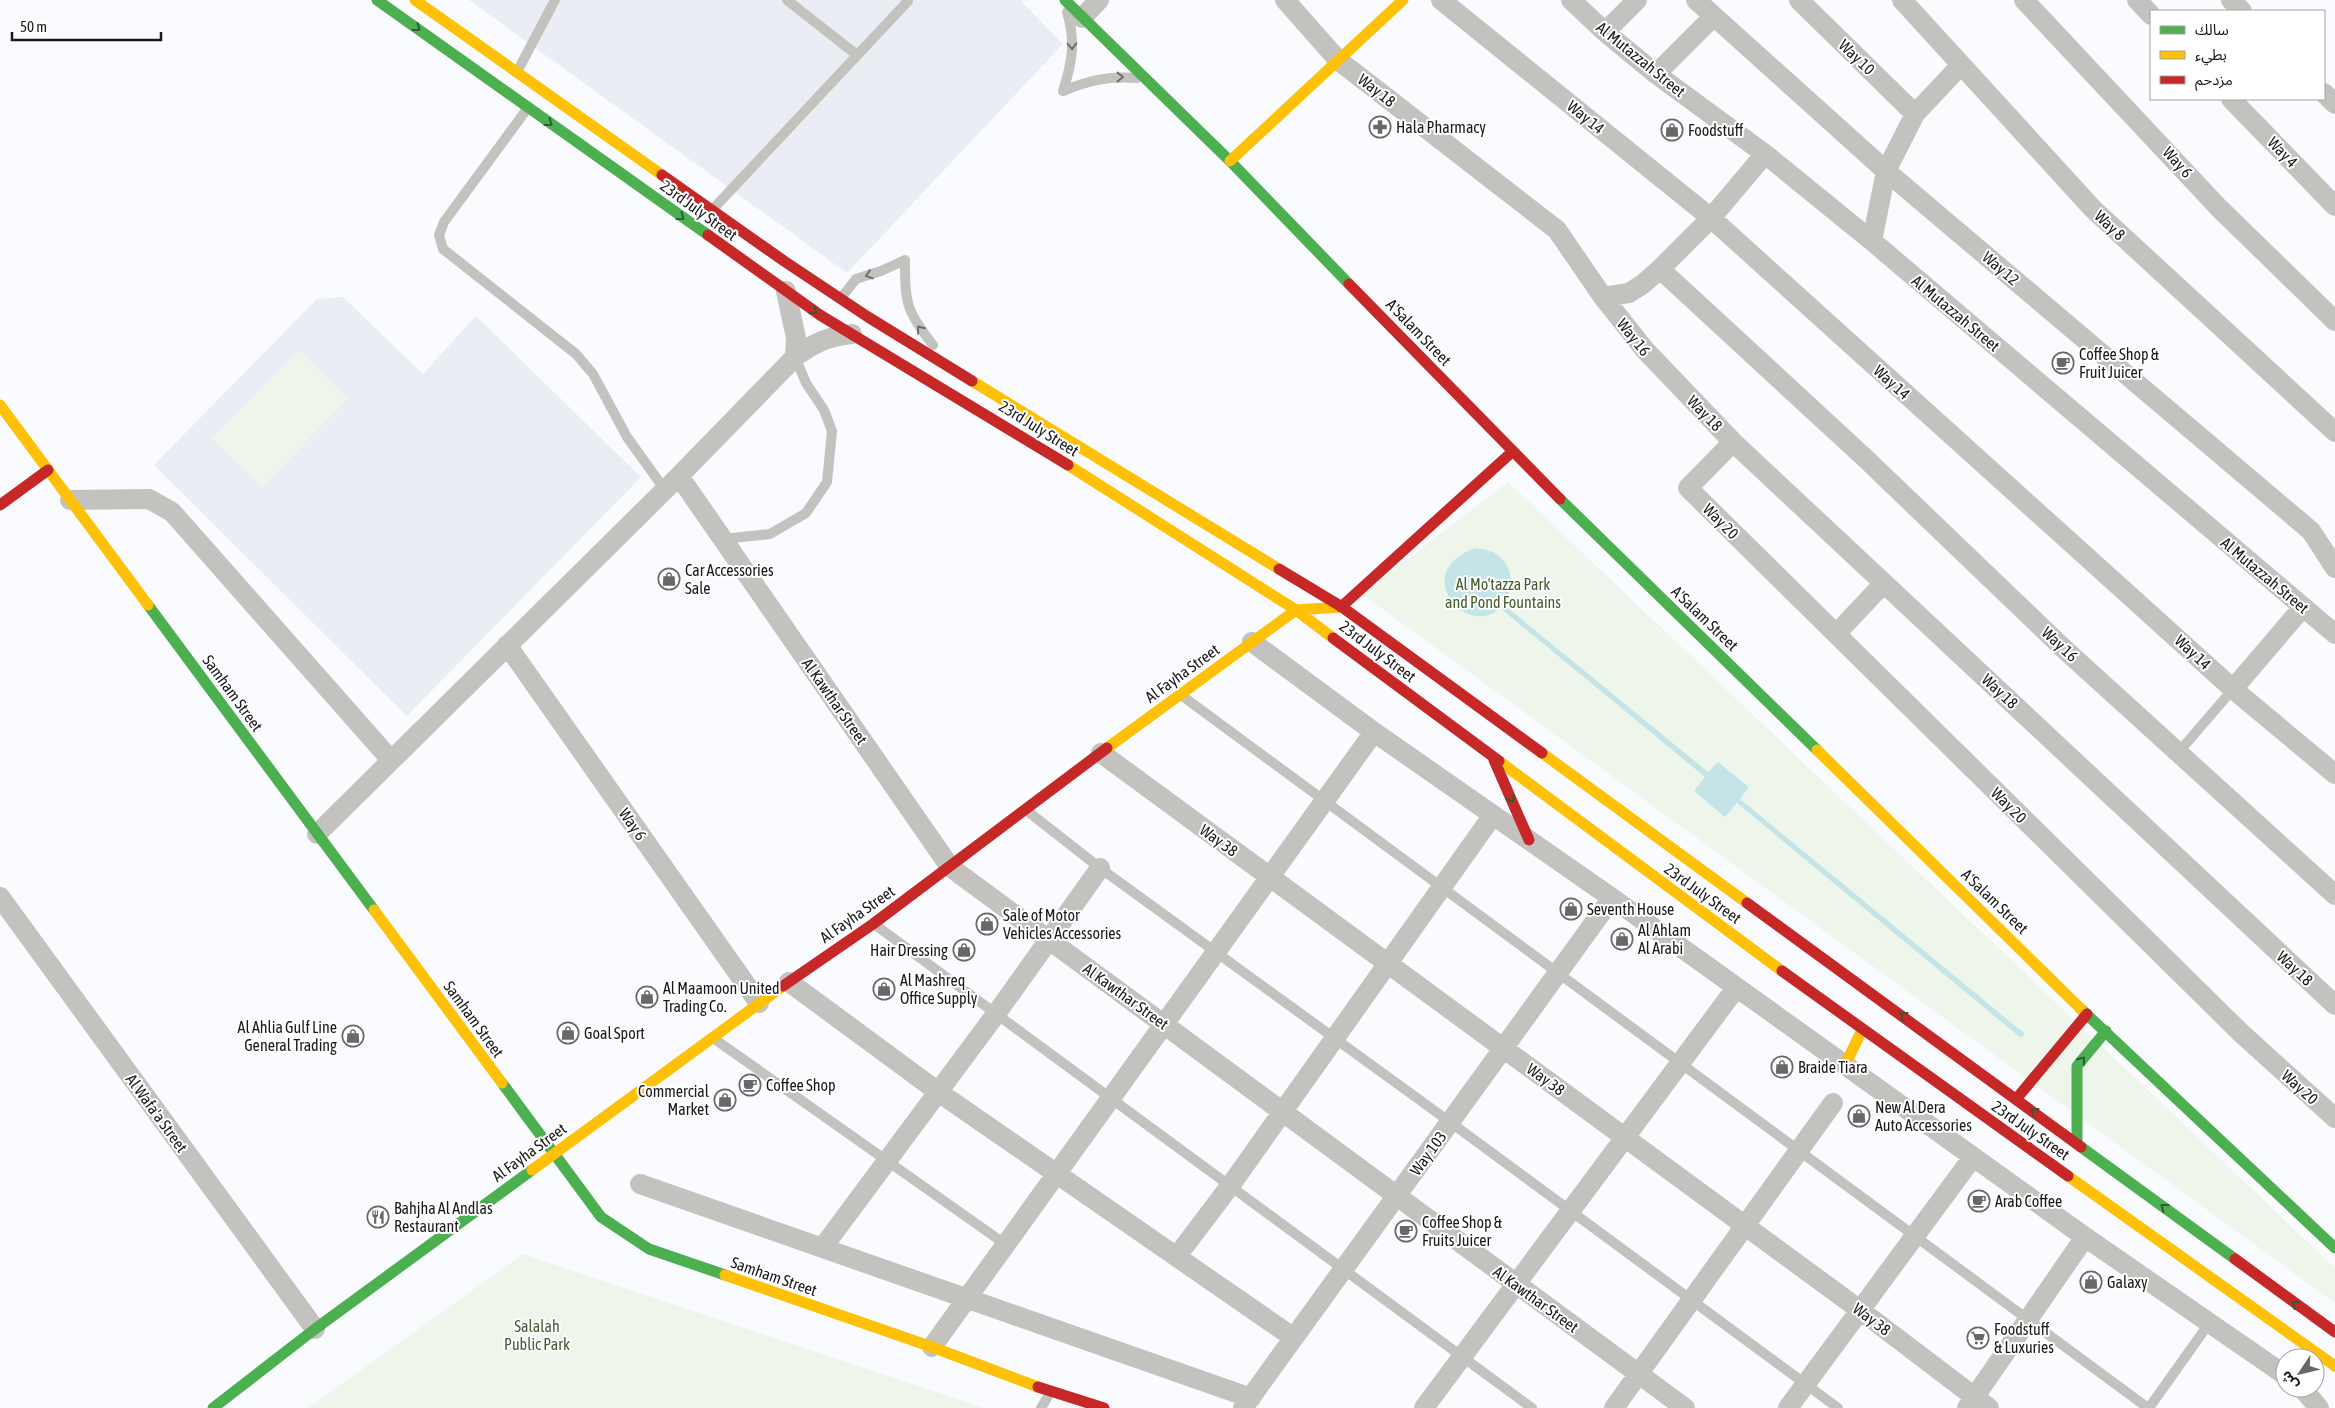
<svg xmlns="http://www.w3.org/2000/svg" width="2335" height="1408" font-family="'Asap Condensed','Noto Sans Arabic',sans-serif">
	<rect width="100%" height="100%" fill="#fafbfe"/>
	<path fill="#ebedf5" d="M469 0H1020L1063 44 847 273Z
		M343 297 423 374 476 316 641 477 407 716 154 465 317 299Z"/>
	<path fill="#eef5eb" d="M299 350 348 399 262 487 212 439Z
		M1508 482 2335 1268V1303L1362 594Z
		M523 1254 984 1408H308Z"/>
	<path fill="#c4e4e8" d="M1476 548C1482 549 1490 550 1495 553 1513 565 1516 587 1503 604L1708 772 1718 762 1749 787 1740 799 2025 1034 2021 1038 1737 803 1725 817 1694 791 1705 777 1500 608C1467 640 1408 571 1476 548Z"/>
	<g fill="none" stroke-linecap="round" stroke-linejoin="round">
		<path stroke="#c4c2be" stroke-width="10" d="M787 0 857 55
			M517 72 555 0
			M1063 91C1072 63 1076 41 1067 12
			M1063 91C1090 80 1108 76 1137 78
			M527 109 444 222 439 235 443 249 576 354 593 374 627 437 665 490
			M713 209 908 1
			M841 298 856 279 881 271 905 260C905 303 906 311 933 345
			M723 539 770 534 806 513 827 482 832 431 824 410 806 383 795 357
			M1181 695 2148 1408
			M2178 753 2233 689
			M1026 810 1100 868 1450 1122 1838 1408
			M874 924 1532 1408
			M713 1038 1005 1244
			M1041 1408 1050 1393
			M2149 1408 2210 1322"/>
		<path stroke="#c4c2be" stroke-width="20" d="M1285 0 1338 60 1557 230 1603 297 1645 350 1733 442 2335 1005
			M1441 0 1711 218 2233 689 2335 774
			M1571 0 1605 32 1656 74 1765 154 1872 241 2335 634
			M1696 0 1886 171 2311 531 2335 568
			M1799 0 1915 114
			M1902 0 2093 209 2335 432
			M2024 0 2219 208 2335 321
			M2137 0 2151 15
			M2231 0 2242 11
			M1082 18 1099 0
			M1605 32 1637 0
			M1656 74 1714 16
			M2324 93 2335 104
			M2231 99 2335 206
			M1872 241 1886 171 1915 114 1961 65
			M1660 269 1866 459 2062 647 2335 895
			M786 291 796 338 795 357
			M1603 297 1629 293 1643 284 1660 269 1711 218 1765 154
			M1733 442 1688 488 2240 1032 2335 1118
			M679 476 950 867 1685 1408
			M70 500 149 499 172 512 391 760
			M1836 634 1884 583
			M1252 642 1374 732 1612 898 2085 1237 2285 1375
			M507 645 759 1003
			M2233 689 2303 607
			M1101 753 1860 1310 1989 1408
			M317 834 679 476 795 357C814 343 829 336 852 334
			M0 897 315 1329
			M789 982 937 1091 1294 1338
			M640 1184 1251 1398
			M823 1247 996 1014 1100 868
			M1177 1256 1230 1186 1493 815
			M932 1347 1374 732
			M2302 1388 2319 1408
			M1243 1408 1612 898
			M1424 1408 1736 988
			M1614 1408 1833 1103
			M1788 1408 1973 1157
			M1967 1408 2085 1237"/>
		<path stroke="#4caf50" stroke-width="11" d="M377 0 708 235
			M1065 0 1230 161 1349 284
			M1560 499 1817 750
			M148 605 374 910
			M2081 1009 2335 1248
			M502 1083 601 1217 649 1249 725 1275
			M2077 1142V1066L2106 1031
			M2081 1147 2235 1259
			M213 1408 315 1329 532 1170"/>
		<path stroke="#ffc107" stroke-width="11" d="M415 0 662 175
			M1230 161 1403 0
			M972 381 1279 569
			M0 405 148 605
			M1068 465 1296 610 1333 638
			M1107 748 1296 610 1341 607
			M1817 750 2081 1009
			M1542 753 1747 903
			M1499 761 1782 971
			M374 910 502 1083
			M1845 1065 1862 1030
			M532 1170 783 986
			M2068 1176 2335 1366
			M725 1275 932 1347 1038 1387"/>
		<path stroke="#c62828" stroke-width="11" d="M662 175 784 261 868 317 972 381
			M708 235 820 315 1068 465
			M1349 284 1560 499
			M0 505 48 470
			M1279 569 1342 607 1542 753
			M1341 607 1512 452
			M1333 638 1499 761
			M1494 760 1529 840
			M1747 903 2081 1147
			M1782 971 2068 1176
			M783 986 873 924 1107 748
			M2017 1098 2087 1014
			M2235 1259 2335 1332
			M1038 1387 1104 1408"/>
	</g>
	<defs><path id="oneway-chevron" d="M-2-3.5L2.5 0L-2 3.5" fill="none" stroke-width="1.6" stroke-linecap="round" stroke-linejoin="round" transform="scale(1.25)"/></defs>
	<g stroke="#305c33">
		<use href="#oneway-chevron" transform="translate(417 28) rotate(36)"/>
		<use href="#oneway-chevron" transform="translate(549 123) rotate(36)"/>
		<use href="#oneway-chevron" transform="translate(681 217) rotate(36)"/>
		<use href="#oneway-chevron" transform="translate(814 311) rotate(35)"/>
		<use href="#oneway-chevron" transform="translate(1511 799) rotate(66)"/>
		<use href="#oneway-chevron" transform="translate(1903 1015) rotate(-144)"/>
		<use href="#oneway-chevron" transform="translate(2082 1060) rotate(-52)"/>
		<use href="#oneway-chevron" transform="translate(2034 1111) rotate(-144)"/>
		<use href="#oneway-chevron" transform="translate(2164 1207) rotate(-143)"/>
		<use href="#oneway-chevron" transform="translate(2295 1304) rotate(-145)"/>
	</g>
	<g stroke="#6e6e6c">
		<use href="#oneway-chevron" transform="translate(1072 46) rotate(88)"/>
		<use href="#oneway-chevron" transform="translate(1120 77)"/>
		<use href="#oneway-chevron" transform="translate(869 275) rotate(162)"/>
		<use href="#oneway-chevron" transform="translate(920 329) rotate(-128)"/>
	</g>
	<defs>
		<g id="pharmacy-ring" transform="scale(1.125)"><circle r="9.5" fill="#fff" stroke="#68686a" stroke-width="1.5"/><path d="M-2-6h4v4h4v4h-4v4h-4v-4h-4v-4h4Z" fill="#68686a"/></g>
		<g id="shop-ring" transform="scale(1.125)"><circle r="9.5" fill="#fff" stroke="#68686a" stroke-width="1.5"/><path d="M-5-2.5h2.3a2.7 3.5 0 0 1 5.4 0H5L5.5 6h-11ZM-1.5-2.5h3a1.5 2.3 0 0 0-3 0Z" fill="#68686a"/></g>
		<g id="cafe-ring" transform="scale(1.125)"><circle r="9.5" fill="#fff" stroke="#68686a" stroke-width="1.5"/><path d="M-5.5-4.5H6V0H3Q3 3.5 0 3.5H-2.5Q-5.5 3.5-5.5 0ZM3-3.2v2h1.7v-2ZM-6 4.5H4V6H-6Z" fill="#68686a"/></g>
		<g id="restaurant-ring" transform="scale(1.125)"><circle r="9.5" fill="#fff" stroke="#68686a" stroke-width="1.5"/><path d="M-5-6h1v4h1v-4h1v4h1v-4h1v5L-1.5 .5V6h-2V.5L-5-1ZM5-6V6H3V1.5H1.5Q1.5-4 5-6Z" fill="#68686a"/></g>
		<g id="supermarket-ring" transform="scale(1.125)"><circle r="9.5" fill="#fff" stroke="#68686a" stroke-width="1.5"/><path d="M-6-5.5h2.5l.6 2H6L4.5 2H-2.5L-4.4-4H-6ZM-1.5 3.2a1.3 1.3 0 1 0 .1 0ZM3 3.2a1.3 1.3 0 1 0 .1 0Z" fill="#68686a"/></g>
	</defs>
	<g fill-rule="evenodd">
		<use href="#pharmacy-ring" x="1380" y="127"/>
		<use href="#shop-ring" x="1672" y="130"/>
		<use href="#cafe-ring" x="2063" y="363"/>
		<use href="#shop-ring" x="669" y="579"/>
		<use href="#shop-ring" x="1571" y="909"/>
		<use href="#shop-ring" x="987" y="924"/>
		<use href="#shop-ring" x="1622" y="939"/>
		<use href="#shop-ring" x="964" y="950"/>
		<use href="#shop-ring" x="884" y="989"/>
		<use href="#shop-ring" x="647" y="997"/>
		<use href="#shop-ring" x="568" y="1033"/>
		<use href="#shop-ring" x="353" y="1036"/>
		<use href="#shop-ring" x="1782" y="1067"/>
		<use href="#cafe-ring" x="750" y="1085"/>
		<use href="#shop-ring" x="725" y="1100"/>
		<use href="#shop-ring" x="1859" y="1116"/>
		<use href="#cafe-ring" x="1979" y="1201"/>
		<use href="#restaurant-ring" x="378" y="1217"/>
		<use href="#cafe-ring" x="1406" y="1231"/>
		<use href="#shop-ring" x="2091" y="1282"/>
		<use href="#supermarket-ring" x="1978" y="1338"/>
	</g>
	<g text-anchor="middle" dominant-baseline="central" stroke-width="4" stroke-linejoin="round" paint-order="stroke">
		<g font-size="16" fill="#19191b" stroke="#fff">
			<text transform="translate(1857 57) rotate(44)">Way 10</text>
			<text transform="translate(1641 59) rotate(39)">Al Mutazzah Street</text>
			<text transform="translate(1377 90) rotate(38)">Way 18</text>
			<text transform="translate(1586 117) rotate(39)">Way 14</text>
			<text transform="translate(2283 152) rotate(46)">Way 4</text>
			<text transform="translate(2178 162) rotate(48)">Way 6</text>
			<text transform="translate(699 210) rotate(36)">23rd July Street</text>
			<text transform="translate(2110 225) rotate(43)">Way 8</text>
			<text transform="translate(2001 268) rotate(40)">Way 12</text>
			<text transform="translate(1956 313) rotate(40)">Al Mutazzah Street</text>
			<text transform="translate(1419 332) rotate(46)">A'Salam Street</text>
			<text transform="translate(1634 337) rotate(51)">Way 16</text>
			<text transform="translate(1892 382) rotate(42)">Way 14</text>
			<text transform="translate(1705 413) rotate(46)">Way 18</text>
			<text transform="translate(1039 428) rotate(32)">23rd July Street</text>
			<text transform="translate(1721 521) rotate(45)">Way 20</text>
			<text transform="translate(2265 575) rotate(40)">Al Mutazzah Street</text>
			<text transform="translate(1705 618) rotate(44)">A'Salam Street</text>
			<text transform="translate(2060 644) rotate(43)">Way 16</text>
			<text transform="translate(1378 651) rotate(37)">23rd July Street</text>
			<text transform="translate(2193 652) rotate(43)">Way 14</text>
			<text transform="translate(1182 673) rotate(-36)">Al Fayha Street</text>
			<text transform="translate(2000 691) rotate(43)">Way 18</text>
			<text transform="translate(233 693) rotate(54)">Samham Street</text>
			<text transform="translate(835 701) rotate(55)">Al Kawthar Street</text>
			<text transform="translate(2009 805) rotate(45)">Way 20</text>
			<text transform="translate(633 824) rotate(55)">Way 6</text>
			<text transform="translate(1219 840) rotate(36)">Way 38</text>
			<text transform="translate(1703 893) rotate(36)">23rd July Street</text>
			<text transform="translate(1995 901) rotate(44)">A'Salam Street</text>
			<text transform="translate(857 914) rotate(-35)">Al Fayha Street</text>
			<text transform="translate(2295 968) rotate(43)">Way 18</text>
			<text transform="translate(1126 996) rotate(36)">Al Kawthar Street</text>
			<text transform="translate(474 1019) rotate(54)">Samham Street</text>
			<text transform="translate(1546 1079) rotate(36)">Way 38</text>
			<text transform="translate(2300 1087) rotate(42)">Way 20</text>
			<text transform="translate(157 1113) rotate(54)">Al Wafa'a Street</text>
			<text transform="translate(2031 1130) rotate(35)">23rd July Street</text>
			<text transform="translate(529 1152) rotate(-36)">Al Fayha Street</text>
			<text transform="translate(1428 1153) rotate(-54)">Way 103</text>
			<text transform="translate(774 1276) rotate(19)">Samham Street</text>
			<text transform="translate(1536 1299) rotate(36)">Al Kawthar Street</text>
			<text transform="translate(1872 1319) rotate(37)">Way 38</text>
		</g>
		<g font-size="16" fill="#19191b" stroke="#fff" text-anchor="start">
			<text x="1396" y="127">Hala Pharmacy</text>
			<text x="1688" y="130">Foodstuff</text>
			<text x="2079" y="354">Coffee Shop &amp;<tspan x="2079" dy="18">Fruit Juicer</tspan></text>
			<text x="685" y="570">Car Accessories<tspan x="685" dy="18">Sale</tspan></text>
			<text x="1587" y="909">Seventh House</text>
			<text x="1003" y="915">Sale of Motor<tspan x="1003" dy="18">Vehicles Accessories</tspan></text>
			<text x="1638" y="930">Al Ahlam<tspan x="1638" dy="18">Al Arabi</tspan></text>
			<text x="948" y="950" text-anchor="end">Hair Dressing</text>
			<text x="900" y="980">Al Mashreq<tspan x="900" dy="18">Office Supply</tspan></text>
			<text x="663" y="988">Al Maamoon United<tspan x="663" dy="18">Trading Co.</tspan></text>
			<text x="337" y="1027" text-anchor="end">Al Ahlia Gulf Line<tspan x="337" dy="18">General Trading</tspan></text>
			<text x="584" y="1033">Goal Sport</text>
			<text x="1798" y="1067">Braide Tiara</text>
			<text x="766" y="1085">Coffee Shop</text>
			<text x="709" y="1091" text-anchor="end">Commercial<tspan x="709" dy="18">Market</tspan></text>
			<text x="1875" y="1107">New Al Dera<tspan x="1875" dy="18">Auto Accessories</tspan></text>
			<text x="1995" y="1201">Arab Coffee</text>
			<text x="394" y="1208">Bahjha Al Andlas<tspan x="394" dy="18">Restaurant</tspan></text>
			<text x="1422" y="1222">Coffee Shop &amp;<tspan x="1422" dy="18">Fruits Juicer</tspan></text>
			<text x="2107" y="1282">Galaxy</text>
			<text x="1994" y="1329">Foodstuff<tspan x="1994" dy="18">&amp; Luxuries</tspan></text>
		</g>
		<g font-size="16" fill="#445e30" stroke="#fff">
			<text x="1503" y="584">Al Mo'tazza Park<tspan x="1503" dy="18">and Pond Fountains</tspan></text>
			<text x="537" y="1326">Salalah<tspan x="537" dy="18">Public Park</tspan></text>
		</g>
	</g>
	<rect x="2150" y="10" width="175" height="90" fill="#ffffff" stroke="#a3a3a4"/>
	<rect x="2160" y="26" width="25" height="8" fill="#4caf50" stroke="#a3a3a4"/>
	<text x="2195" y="35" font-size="15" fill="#19191b">سالك</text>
	<rect x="2160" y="51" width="25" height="8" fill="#ffc107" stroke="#a3a3a4"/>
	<text x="2195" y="60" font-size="15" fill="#19191b">بطيء</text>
	<rect x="2160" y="76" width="25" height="8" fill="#c62828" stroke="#a3a3a4"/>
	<text x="2195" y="85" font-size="15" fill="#19191b">مزدحم</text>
	<g transform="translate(2300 1373) rotate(235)"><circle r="24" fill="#ffffff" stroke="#a3a3a4"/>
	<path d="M0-4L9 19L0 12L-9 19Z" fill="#68686a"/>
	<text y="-8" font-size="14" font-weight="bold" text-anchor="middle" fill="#19191b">ش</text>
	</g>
	<path d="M12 32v8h149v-8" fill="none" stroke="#19191b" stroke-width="2.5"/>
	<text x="20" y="32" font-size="15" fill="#19191b" stroke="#ffffff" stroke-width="4" paint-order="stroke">50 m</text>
</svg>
